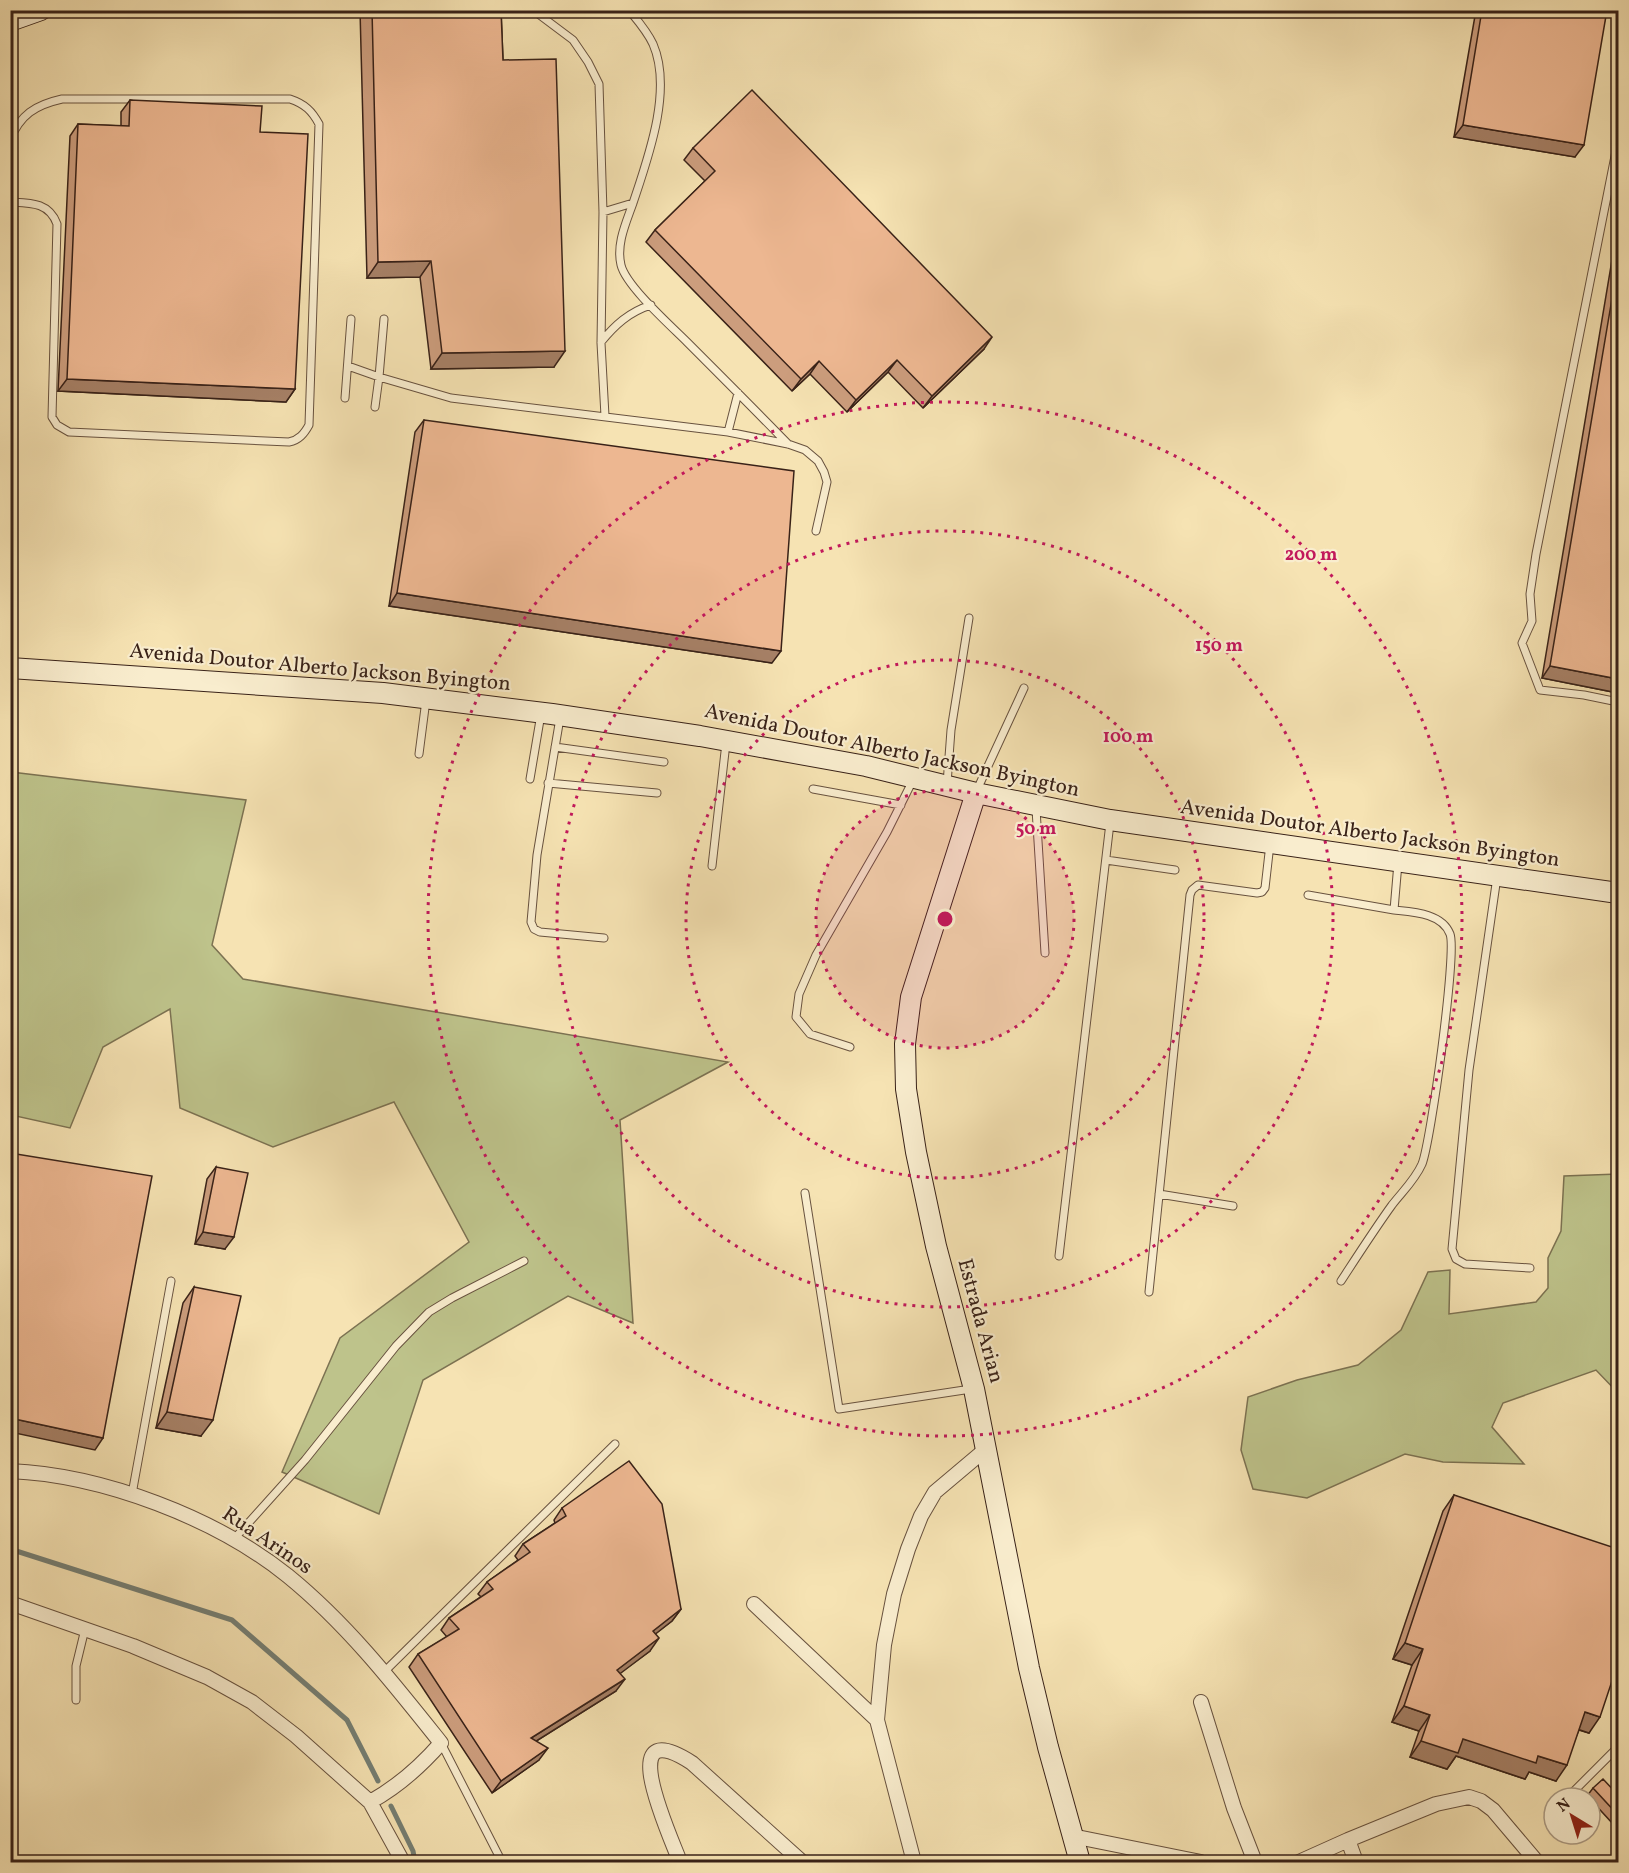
<svg xmlns="http://www.w3.org/2000/svg" width="1629" height="1873" font-family="Vollkorn,serif">
	<rect width="100%" height="100%" fill="#f6e3b3"/>
	<filter id="stains"><feTurbulence type="fractalNoise" baseFrequency=".00333" numOctaves="4"/><feColorMatrix values="0 0 0 0 .2 0 0 0 0 .09 0 0 0 0 .02 0 0 0 .5 -.17"/></filter>
	<radialGradient id="worn" r=".72"><stop offset=".6" stop-color="#630" stop-opacity="0"/><stop offset="1" stop-color="#630" stop-opacity=".3"/></radialGradient>
	<path fill="#bec38b" stroke="#7c7252" stroke-width="1.5" d="M11 772 246 800 212 945 243 979 728 1062 620 1120 633 1323 568 1296 423 1380 379 1514 282 1472 340 1338 469 1242 394 1102 273 1147 180 1108 170 1009 103 1047 70 1128 11 1115Z
		M1618 1174V1393L1596 1370 1503 1403 1492 1427 1524 1464 1443 1462 1405 1454 1307 1498 1253 1489 1241 1450 1248 1397 1297 1380 1358 1365 1401 1330 1428 1272 1450 1270 1449 1314 1536 1302 1548 1288V1258L1561 1231 1564 1176Z"/>
	<g fill="none" stroke-linecap="round" stroke-linejoin="round">
		<path stroke="#757f74" stroke-width="5" d="M10 1549 232 1620 347 1720 378 1781
			M391 1806 413 1851 415 1862"/>
		<g stroke="#68523f" stroke-width="9">
			<path id="lane" d="M533 10 573 40 588 62 599 84 603 212 601 343 605 416
				M10 140C20 115 35 105 62 99H290C305 104 312 111 319 124L309 425C304 434 299 440 289 442L69 432 57 425 52 417 57 224C49 202 30 203 10 202
				M1618 141 1536 554 1530 594 1532 621 1522 643 1540 690 1584 695 1618 702
				M633 203C626 223 616 244 621 265 626 286 671 326 687 342 721 376 755 410 788 444
				M603 212 633 203C648 158 673 90 653 44 647 31 638 21 629 10
				M384 319 379 377 451 398 728 432 788 444 805 450 818 461 824 472 827 482 816 531
				M601 342C615 325 629 312 651 305
				M348 366 379 377 375 407
				M345 398 351 319
				M728 432 738 393
				M560 718 537 855 531 922 534 929 540 932 604 938
				M555 747 664 762
				M419 754 426 700
				M530 779 541 714
				M548 783 657 793
				M947 784 951 730 969 618
				M813 789 901 805
				M976 792 1024 688
				M1036 809 1045 953
				M1106 860 1175 870
				M712 866 726 743
				M1497 877 1469 1070 1452 1249 1456 1259 1465 1264 1530 1268
				M1308 895 1394 910
				M850 1047 810 1034 796 1017 799 994 816 955 887 832 913 780
				M805 1193 839 1409 971 1389
				M1159 1194 1233 1206
				M1059 1256 1110 823
				M1341 1281C1358 1255 1374 1230 1392 1205 1402 1192 1415 1180 1422 1164 1431 1141 1457 952 1450 934 1442 913 1413 912 1394 910L1398 863
				M1149 1292 1190 895 1192 890 1198 885 1257 893 1262 892 1265 888 1270 844
				M132 1494 171 1281
				M234 1539 305 1460 396 1346 429 1312 452 1298 524 1261
				M384 1672 615 1444
				M76 1700V1666L85 1629
				M441 1743 502 1862
				M1567 1798 1618 1747"/>
		</g>
		<g stroke="#68523f" stroke-width="16">
			<path id="street" d="M10 1471C103 1475 216 1518 288 1576 347 1624 394 1684 441 1743 420 1767 397 1787 370 1802
				M10 1603 133 1646 207 1677 252 1702 296 1736 370 1802 403 1862
				M754 1604 877 1720
				M1201 1702 1234 1808 1255 1862
				M1072 1836 1201 1862
				M1348 1840 1356 1862
				M680 1862C671 1837 611 1710 692 1763L802 1862
				M914 1862 877 1720 884 1645 894 1594 908 1549 921 1516 935 1492 986 1449
				M1299 1862 1348 1840 1436 1804 1469 1797 1481 1801 1493 1810 1537 1862"/>
		</g>
		<g stroke="#392218" stroke-width="22">
			<path id="secondary" d="M10 21 41 10
				M10 668 383 693 552 714 700 736 866 766 976 793 1110 820 1618 893
				M976 793 911 997 905 1044 906 1089 916 1152 936 1246 974 1389 1029 1668 1048 1747 1080 1862"/>
		</g>
		<use href="#lane" stroke="#f9edce" stroke-width="7"/>
		<use href="#street" stroke="#f9edce" stroke-width="14"/>
		<use href="#secondary" stroke="#f9edce" stroke-width="20"/>
	</g>
	<path fill="#cc9d7d" stroke="#392218" stroke-width="1.5" d="M360 10H501L503 60 554 367 431 369 420 277 367 278Z
		M1476 10H1607L1575 157 1454 137Z
		M130 100 260 132 295 389 286 402 58 391 70 136 78 124 121 126V112Z
		M693 148 984 349 923 408 888 372 847 412 810 374 792 391 646 242 655 230 705 181 684 160Z
		M1618 224V693L1542 678Z
		M424 420 772 663 389 606 415 432Z
		M216 1167 225 1249 195 1244 207 1179Z
		M194 1287 201 1436 156 1428 183 1303Z
		M1454 1495 1612 1681 1589 1733 1579 1730 1556 1781 1529 1772 1525 1779 1456 1756 1447 1769 1410 1757 1419 1731 1392 1722 1412 1665 1393 1659 1443 1511Z
		M562 1508 681 1609 672 1621 655 1634 650 1651 620 1673 616 1691 536 1741 539 1760 492 1793 409 1667 418 1654 447 1637 441 1630 449 1618 481 1597 478 1594 487 1582 518 1560 515 1556 523 1544 555 1523 554 1520Z
		M1593 1788 1618 1795V1820L1614 1825 1590 1799V1798L1587 1796Z"/>
	<path fill="#a68066" stroke="#392218" stroke-width="1.5" d="M1463 125 1584 145 1575 157 1454 137Z
		M431 261 420 277 367 278 378 262Z
		M992 337 984 349 923 408 932 396Z
		M565 351 554 367 431 369 442 353Z
		M897 360 888 372 847 412 856 400Z
		M819 361 810 374 792 391 801 379Z
		M67 379 295 389 286 402 58 391Z
		M397 593 781 651 772 663 389 606Z
		M1550 666 1618 679V693L1542 678Z
		M203 1232 234 1237 225 1249 195 1244Z
		M167 1412 213 1420 201 1436 156 1428Z
		M10 1418 103 1438 95 1450 10 1432Z
		M681 1609 672 1621 644 1643 653 1631Z
		M659 1638 650 1651 609 1682 617 1670Z
		M1405 1643 1423 1649 1412 1665 1393 1659Z
		M1618 1663V1683L1607 1679Z
		M625 1679 616 1691 522 1750 531 1738Z
		M1404 1706 1430 1715 1419 1731 1392 1722Z
		M1585 1712 1600 1717 1589 1733 1574 1728Z
		M1463 1739 1538 1756 1567 1765 1556 1781 1529 1772 1525 1779 1456 1756 1447 1769 1410 1757 1421 1741Z
		M548 1748 539 1760 492 1793 501 1781Z"/>
	<path fill="#edb791" stroke="#392218" stroke-width="1.5" d="M372 10H501L503 60 556 59 565 351 442 353 431 261 378 262Z
		M1482 10H1607L1584 145 1463 125Z
		M752 90 992 337 932 396 897 360 856 400 819 361 801 379 655 230 715 171 693 148Z
		M130 100 262 106 260 132 308 134 295 389 67 379 78 124 129 126Z
		M1618 263V679L1550 666Z
		M424 420 794 471 781 651 397 593Z
		M10 1153 152 1176 103 1438 10 1418Z
		M216 1167 248 1173 234 1237 203 1232Z
		M194 1287 241 1296 213 1420 167 1412Z
		M629 1461 662 1504 681 1609 653 1631 659 1638 617 1670 625 1679 531 1738 548 1748 501 1781 418 1654 459 1629 449 1618 493 1589 487 1582 530 1552 523 1544 566 1516 562 1508Z
		M1454 1495 1618 1549V1663L1600 1717 1585 1712 1567 1765 1538 1756 1536 1763 1463 1739 1458 1753 1421 1741 1430 1715 1404 1706 1423 1649 1405 1643Z
		M1603 1779 1618 1795V1815L1593 1788Z"/>
	<circle cx="945" cy="919" r="129" fill="#c2185b" fill-opacity=".12"/>
	<g fill="none" stroke="#c2185b" stroke-width="3" stroke-dasharray="3 6">
		<circle cx="945" cy="919" r="129"/>
		<circle cx="945" cy="919" r="259"/>
		<circle cx="945" cy="919" r="388"/>
		<circle cx="945" cy="919" r="517"/>
	</g>
	<g text-anchor="middle" dominant-baseline="central" stroke-width="4.5" stroke-linejoin="round" paint-order="stroke">
		<g font-size="21" fill="#392218" stroke="#f9edce">
			<text transform="translate(320 668) rotate(5)">Avenida Doutor Alberto Jackson Byington</text>
			<text transform="translate(892 751) rotate(12)">Avenida Doutor Alberto Jackson Byington</text>
			<text transform="translate(1370 834) rotate(8)">Avenida Doutor Alberto Jackson Byington</text>
			<text transform="translate(980 1321) rotate(75)">Estrada Arian</text>
			<text transform="translate(267 1541) rotate(34)">Rua Arinos</text>
		</g>
	</g>
	<circle cx="945" cy="919" r="9" fill="#c2185b" stroke="#f9edce" stroke-width="3"/>
	<g font-size="18" text-anchor="middle" font-weight="bold" fill="#c2185b" stroke="#f9edce" stroke-width="4.5" stroke-linejoin="round" paint-order="stroke">
		<text x="1311" y="560">200 m</text>
		<text x="1219" y="651">150 m</text>
		<text x="1128" y="742">100 m</text>
		<text x="1036" y="834">50 m</text>
	</g>
	<rect width="1629" height="1873" fill="none" stroke="#f6e3b3" stroke-width="36"/>
	<rect x="12" y="12" width="1605" height="1849" fill="none" stroke="#392218" stroke-width="3"/>
	<rect x="18" y="18" width="1593" height="1837" fill="none" stroke="#392218" stroke-width="1.5"/>
	<g transform="translate(1572 1816) rotate(322)"><circle r="28" fill="#f9edce" stroke="#ac9c85" stroke-width="1.5"/>
	<path d="M0-4.5L10 22L0 15L-10 22Z" fill="#8f2418"/>
	<text y="-9" font-size="16" font-weight="bold" text-anchor="middle" fill="#392218">N</text>
	</g>
	<rect width="100%" height="100%" filter="url(#stains)"/>
	<rect width="100%" height="100%" fill="url(#worn)"/>
</svg>
